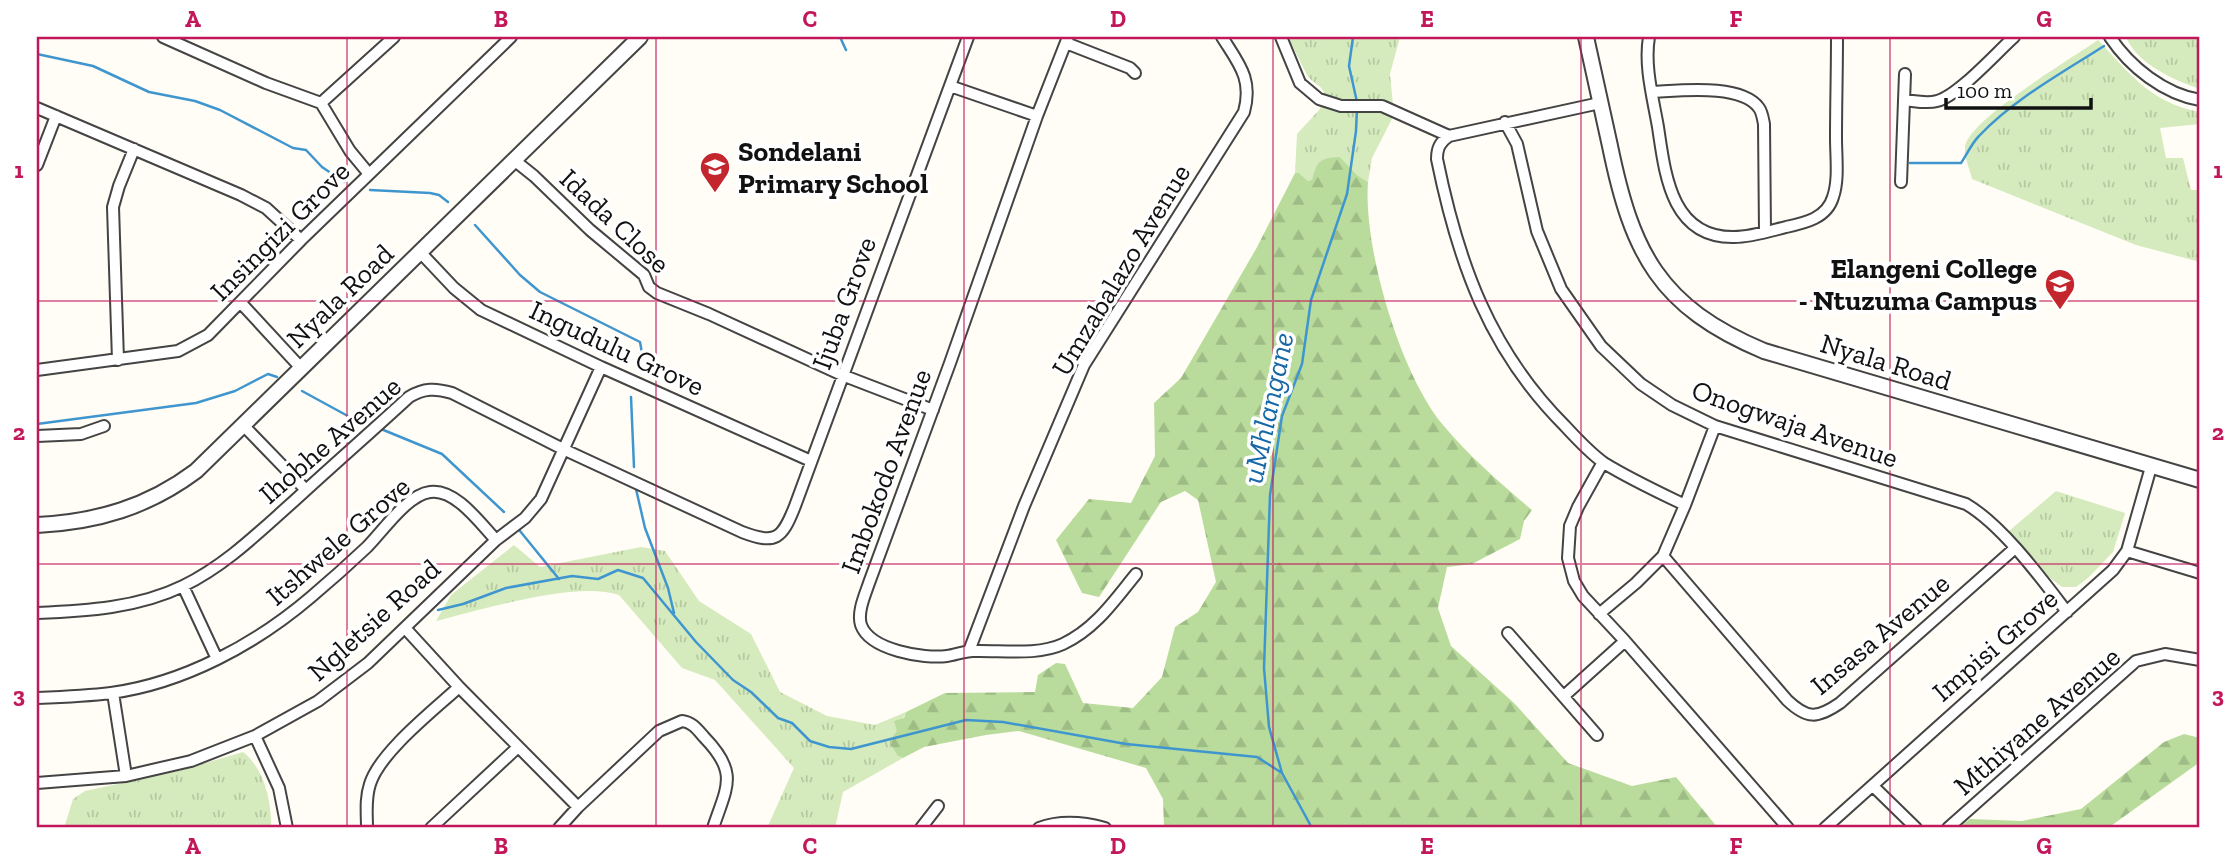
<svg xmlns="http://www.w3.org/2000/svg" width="2237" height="865" font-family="'Zilla Slab',serif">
	<defs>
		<pattern id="grass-tufts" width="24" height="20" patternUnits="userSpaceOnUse" patternTransform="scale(1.75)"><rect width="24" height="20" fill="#d5ebbd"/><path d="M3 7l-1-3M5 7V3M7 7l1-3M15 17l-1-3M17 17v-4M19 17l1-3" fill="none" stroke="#b6c8a1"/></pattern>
		<pattern id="forest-firs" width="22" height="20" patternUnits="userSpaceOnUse" patternTransform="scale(1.75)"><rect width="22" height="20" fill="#b9dc9c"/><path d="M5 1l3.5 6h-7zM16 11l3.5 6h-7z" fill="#9ebc85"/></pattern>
	</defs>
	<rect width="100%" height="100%" fill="#fffdf5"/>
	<path fill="url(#grass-tufts)" d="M1288 37H1400L1390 74 1394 115 1372 158 1368 182 1357 175 1340 157 1315 168 1313 181H1308L1299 173H1295L1297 134 1320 109 1324 92C1320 84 1312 83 1307 75Z
		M2126 37H2200V89C2174 80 2137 64 2126 37Z
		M2098 40C2130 74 2151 103 2200 112V124L2160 128 2166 158H2183L2191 190H2200V262L2136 245 1972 179C1970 169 1962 153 1966 143 1977 115 2069 60 2098 40Z
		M2056 491 2125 513 2113 552 2088 578 2076 587H2062L2046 575 2009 531Z
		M514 545 540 567 641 547 665 551 699 601 751 634 780 692 827 716 875 725 906 712 897 731 898 756 903 758 843 792 835 828H767L794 768 715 680 682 668 619 595C577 580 481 610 436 621L451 595Z
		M243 752C264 768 272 802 271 828H64L73 799 85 791 178 771Z"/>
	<path fill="url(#forest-firs)" d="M1340 157 1357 175 1368 182C1363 247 1400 374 1443 425 1469 456 1500 483 1532 510L1524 521 1520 539 1472 564 1447 567 1438 608 1451 646 1515 704 1568 763 1632 786 1676 777 1718 828H1164L1163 799 1146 768 1019 731 986 735 924 747 903 758 898 756 891 745 893 736 897 731 894 721 904 718 906 712 945 693 1035 692 1038 675 1056 663 1065 664 1083 703 1133 708 1162 677 1175 627 1198 612 1216 582 1198 500 1185 491 1161 502 1099 597 1082 593 1056 540 1089 499 1131 503 1155 456 1154 403 1181 378 1256 249 1295 173H1299L1308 181H1312C1316 161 1320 158 1340 157Z
		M2184 734 2200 738V762L2108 828H1958L1970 819 2022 821 2081 809 2164 742Z"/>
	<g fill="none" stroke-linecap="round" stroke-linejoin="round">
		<path stroke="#3f96cf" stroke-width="2.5" d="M840 37 846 50
			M1353 37 1349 66 1357 102
			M37 54 93 66 149 92 195 101 220 110 293 148 306 150 322 167 344 182
			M1910 163H1961C1967 154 1972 143 1979 136 2014 99 2062 73 2104 46
			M370 190 430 193 439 195 448 202
			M475 225 520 275 540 292 640 342 642 353 638 363
			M302 391 357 421
			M631 397 634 467
			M37 424 196 403 235 391 268 374 277 377
			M381 429 442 454 504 512
			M636 489 645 528 668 588 674 613
			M520 531 559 579
			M438 610 463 604 506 588 572 576 598 579 618 570 643 578 696 642 733 680 751 692 778 718 792 723 810 741 829 747 851 749 966 720 1003 722 1126 744 1257 757 1282 773
			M1312 828 1282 773 1269 727 1264 668 1270 495 1282 416 1302 364 1311 300 1347 194 1356 131 1357 108"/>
		<g stroke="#444" stroke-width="14">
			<path id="minor" d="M163 37 266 83 321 103 350 151 369 174
				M1068 37 1037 116 950 363 869 583C865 595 857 612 861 625 870 650 923 659 947 656 955 655 964 651 973 651 1001 650 1037 656 1063 644 1095 629 1114 601 1136 574
				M1281 37 1300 83 1319 99 1341 106H1382L1449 136
				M1649 37C1644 66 1653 98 1658 127 1665 174 1671 238 1734 237 1751 237 1770 231 1786 227 1805 223 1827 218 1833 197 1839 180 1836 157 1836 138 1836 105 1837 71 1837 37
				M2110 37C2130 67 2164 94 2200 100
				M1066 43 1130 68 1135 73
				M950 86 1037 116
				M1652 92C1678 91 1741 83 1759 108 1762 112 1763 119 1764 124L1765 232
				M1904 100C1915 101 1927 104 1937 101 1958 96 1997 52 2014 37
				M321 103 394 37
				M1600 103 1449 136C1440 142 1437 148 1437 159 1458 262 1489 350 1565 426 1577 439 1590 453 1604 463 1630 479 1658 492 1685 505
				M37 108 241 195 266 208 301 240
				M1505 122 1517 144 1537 231 1561 289 1601 346 1641 384 1672 405 1715 426 1966 504C2002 525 2041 578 2067 612
				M514 160 534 176 590 230 644 275 649 287 657 293 709 314 842 375 933 410
				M37 165 56 116
				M1901 182 1905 74
				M420 252 454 288 481 310 601 367 811 461
				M241 303 301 368
				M118 360 113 207 119 186 134 149
				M37 370 178 351 208 335 301 240 511 37
				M243 425 306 490
				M37 436 81 434 104 426
				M1603 462 1578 507 1570 526 1568 558 1574 581 1583 596 1625 641 1788 828
				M2127 551 2200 573
				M1663 556 1787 700C1807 719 1817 719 1840 703L2014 549
				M183 586 217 659
				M37 613C86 611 138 608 183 586 226 565 259 532 294 501 332 466 371 432 409 397 424 388 435 388 452 393L565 450 742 532C776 545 782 539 795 506L968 37
				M1599 614 1636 583 1663 556 1685 505 1715 426
				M405 628 459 687 578 807
				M1508 633 1597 735
				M969 651 1024 506 1084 365 1244 112C1253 79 1239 64 1222 37
				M113 693 126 776
				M1565 695 1625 641
				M37 698C62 697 87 696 111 693 184 683 256 644 311 597 330 581 349 564 367 547 383 531 407 495 430 492 455 488 480 523 496 540
				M255 736 279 788 287 828
				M37 783 126 776 191 761 255 736 318 701 368 663 496 540 525 518 541 499 601 367
				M1873 786 1916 828
				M367 828C367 813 365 799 370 784 380 752 434 710 459 687
				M431 828 518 747
				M559 828 578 807 659 731 682 721C692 722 697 729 704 737 739 773 727 786 713 828
				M921 828 938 806
				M1039 828C1061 820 1083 822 1105 828
				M1825 828 2113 570 2127 551 2151 467
				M1948 828 2136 661 2165 654 2200 660"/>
		</g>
		<g stroke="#444" stroke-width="18">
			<path id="tertiary" d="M1586 37C1594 73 1602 110 1610 146 1632 253 1659 307 1764 351L2200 480
				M37 525C97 522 148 507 196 471L640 37"/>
		</g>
		<use href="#minor" stroke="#fff" stroke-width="10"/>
		<use href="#tertiary" stroke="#fff" stroke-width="14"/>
	</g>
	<path fill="none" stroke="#c2185b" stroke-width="2" stroke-opacity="0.55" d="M347 37V828M656 37V828M964 37V828M1273 37V828M1581 37V828M1890 37V828M37 301H2200M37 564H2200"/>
	<defs>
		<g id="school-pin" transform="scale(1.575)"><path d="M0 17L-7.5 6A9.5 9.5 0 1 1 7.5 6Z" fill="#c4262e" stroke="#fff"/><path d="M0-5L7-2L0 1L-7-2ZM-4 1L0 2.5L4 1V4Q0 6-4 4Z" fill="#fff"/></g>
		<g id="university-pin" transform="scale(1.575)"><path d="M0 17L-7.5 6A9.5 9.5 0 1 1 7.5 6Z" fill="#c4262e" stroke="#fff"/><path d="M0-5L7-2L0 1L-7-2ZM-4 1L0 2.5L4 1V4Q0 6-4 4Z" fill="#fff"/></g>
	</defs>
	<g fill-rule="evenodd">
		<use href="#school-pin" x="715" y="167"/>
		<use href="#university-pin" x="2060" y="284"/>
	</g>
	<g text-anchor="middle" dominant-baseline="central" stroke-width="7" stroke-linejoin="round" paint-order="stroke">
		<g font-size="28" font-weight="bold" fill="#111" stroke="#fff" text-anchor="start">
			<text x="738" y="151">Sondelani<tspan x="738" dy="32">Primary School</tspan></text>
			<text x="2037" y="268" text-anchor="end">Elangeni College<tspan x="2037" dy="32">- Ntuzuma Campus</tspan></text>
		</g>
		<g font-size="28" fill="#111" stroke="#fff">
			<text transform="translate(615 221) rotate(43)">Idada Close</text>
			<text transform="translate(280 231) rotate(-45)">Insingizi Grove</text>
			<text transform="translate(1121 270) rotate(-59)">Umzabalazo Avenue</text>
			<text transform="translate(340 296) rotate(-44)">Nyala Road</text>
			<text transform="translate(844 303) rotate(-70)">Ijuba Grove</text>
			<text transform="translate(617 348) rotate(25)">Ingudulu Grove</text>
			<text transform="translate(1886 362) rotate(17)">Nyala Road</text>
			<text transform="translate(1795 424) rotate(19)">Onogwaja Avenue</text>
			<text transform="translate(330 440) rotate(-41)">Ihobhe Avenue</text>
			<text transform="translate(886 471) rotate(-70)">Imbokodo Avenue</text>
			<text transform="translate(338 541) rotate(-41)">Itshwele Grove</text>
			<text transform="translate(374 620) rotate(-42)">Ngletsie Road</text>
			<text transform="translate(1880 634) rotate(-40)">Insasa Avenue</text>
			<text transform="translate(1995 645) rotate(-41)">Impisi Grove</text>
			<text transform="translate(2037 721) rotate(-41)">Mthiyane Avenue</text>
		</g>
		<g font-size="30" font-style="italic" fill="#1768a6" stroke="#fff">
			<text transform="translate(1268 408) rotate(-78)">uMhlangane</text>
		</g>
	</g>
	<rect width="2237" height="865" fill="none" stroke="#ffffff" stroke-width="77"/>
	<path d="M1946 98v10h145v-10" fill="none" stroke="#111111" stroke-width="3.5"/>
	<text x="1957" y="98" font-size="21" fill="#111111" stroke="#ffffff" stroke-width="5" paint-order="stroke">100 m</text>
	<rect x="38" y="38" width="2160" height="788" fill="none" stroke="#c2185b" stroke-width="2.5"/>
	<g font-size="23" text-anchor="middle" font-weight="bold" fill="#c2185b">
		<text x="193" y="27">A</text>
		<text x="501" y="27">B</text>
		<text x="810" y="27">C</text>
		<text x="1118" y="27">D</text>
		<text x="1427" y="27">E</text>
		<text x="1736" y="27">F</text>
		<text x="2044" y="27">G</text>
		<text x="19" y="178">1</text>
		<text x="2218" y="178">1</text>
		<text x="19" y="440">2</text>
		<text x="2218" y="440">2</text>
		<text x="19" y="703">3</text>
		<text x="2218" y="703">3</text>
		<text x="193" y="854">A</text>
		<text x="501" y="854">B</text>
		<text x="810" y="854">C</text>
		<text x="1118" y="854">D</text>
		<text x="1427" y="854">E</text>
		<text x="1736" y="854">F</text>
		<text x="2044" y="854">G</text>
	</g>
</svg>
